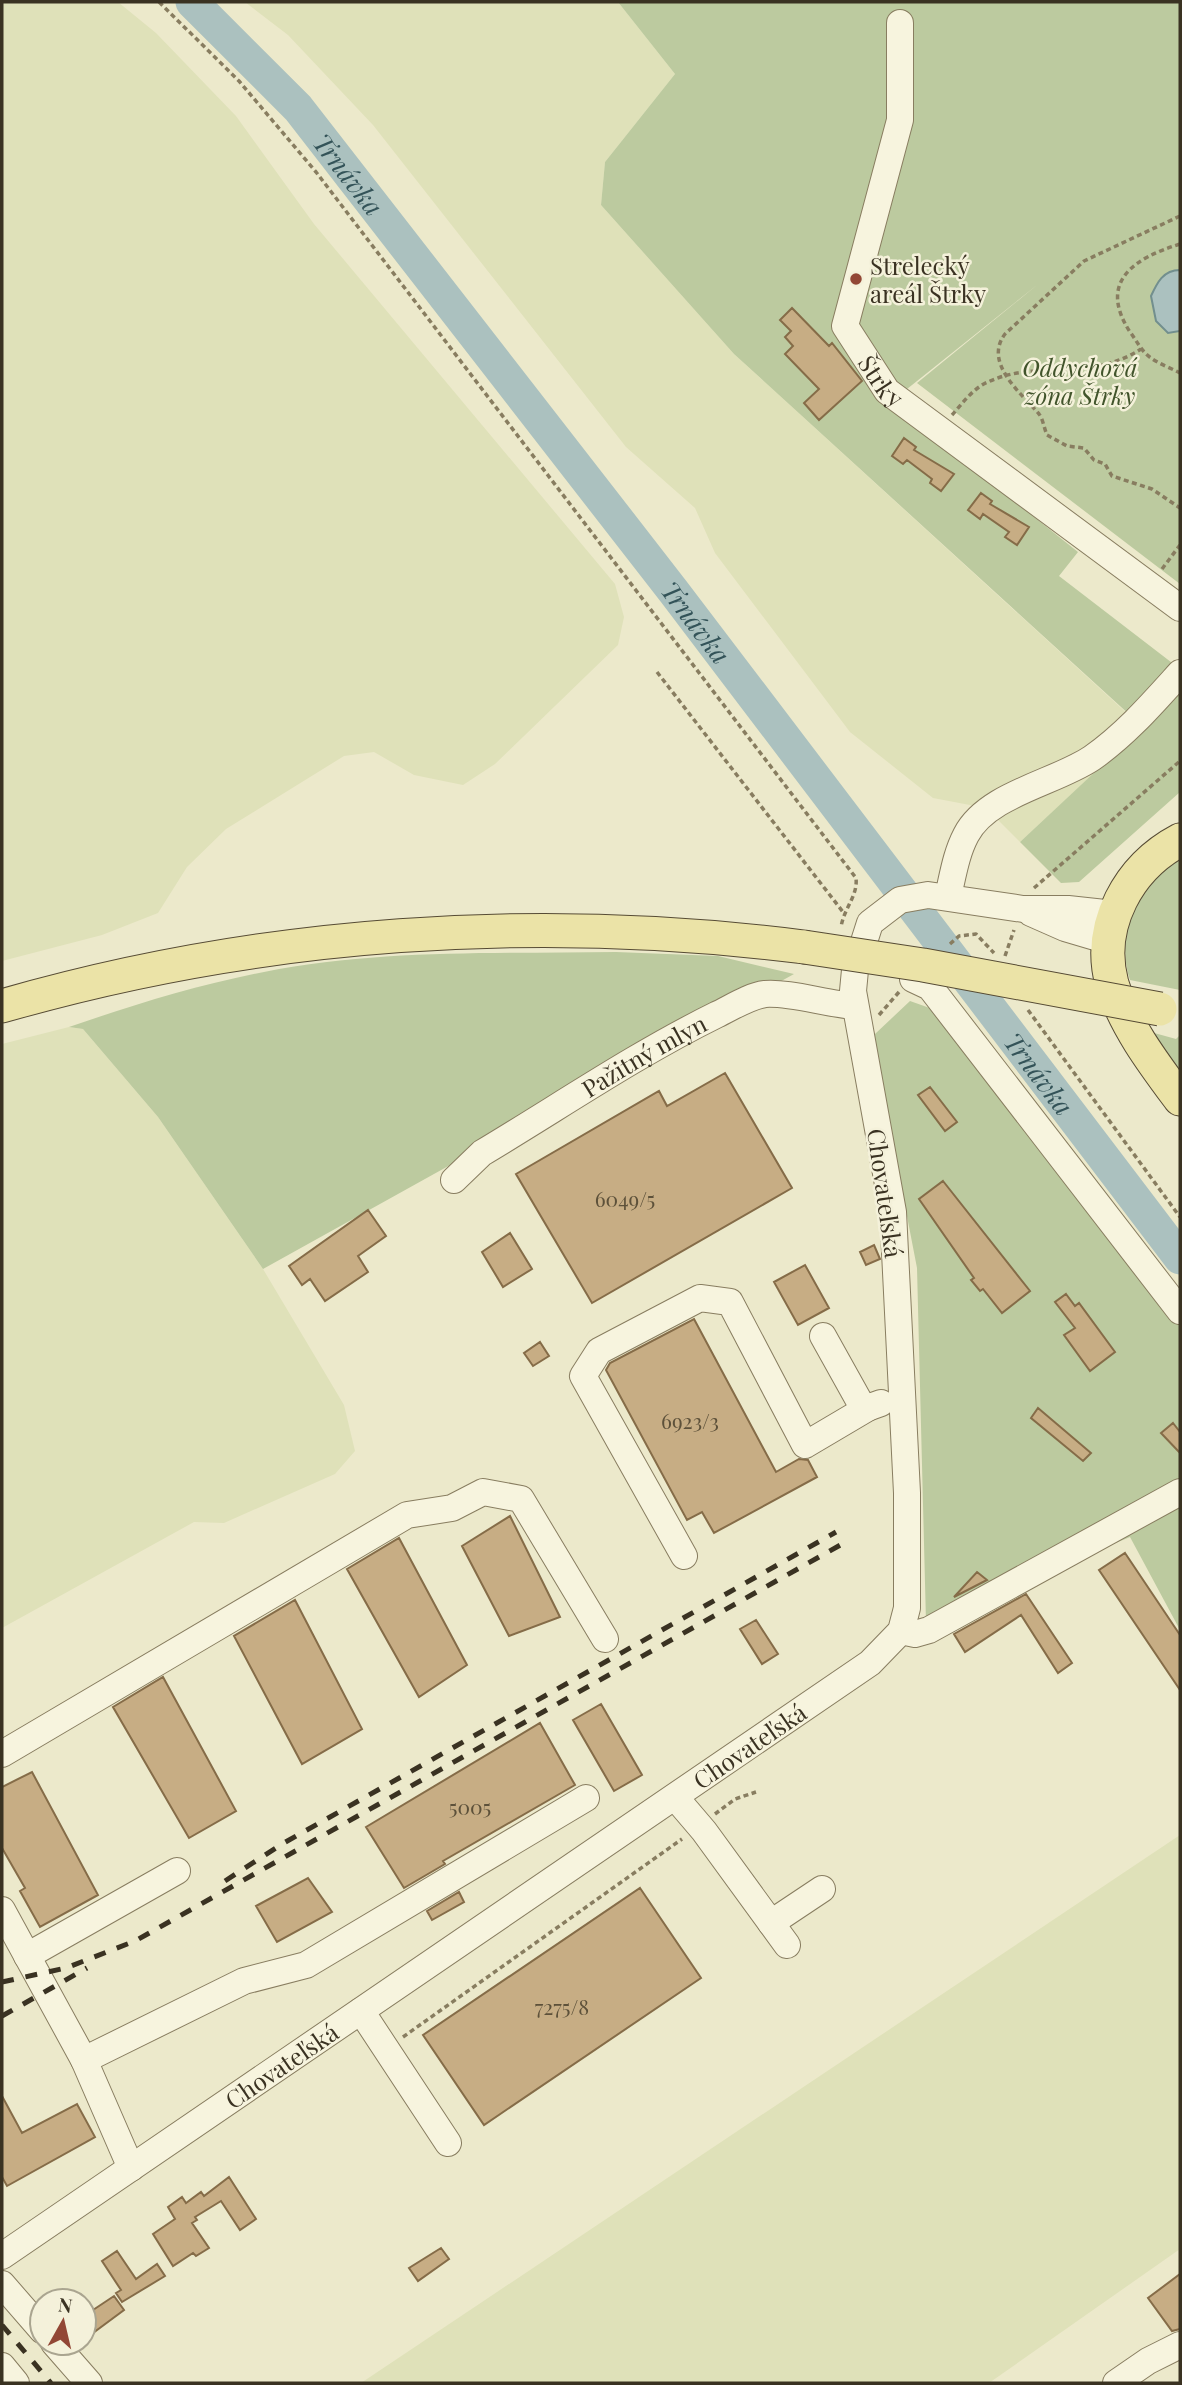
<svg xmlns="http://www.w3.org/2000/svg" width="1182" height="2385" font-family="'Playfair Display',serif">
	<rect width="100%" height="100%" fill="#ece9cb"/>
	<path fill="#dfe1b9" d="M2 2H118L156 33 236 116 314 224 615 584 624 617 618 645 495 764 463 785 414 775 374 752 344 756 226 829 187 867 158 913 102 935 2 961Z
		M245 2H618L675 74 605 162 601 205 734 354 1143 728 1020 842 992 814 970 805 933 798 850 732 715 553 695 508 626 447 373 125 288 35Z
		M69 1027 83 1029 158 1117 263 1269 344 1405 355 1451 335 1474 224 1523 194 1522 2 1628V1044Z
		M1180 1835V2249L989 2383H361Z"/>
	<path fill="#bcca9f" d="M618 2H1180V584L917 383 1037 285 887 405 919 425 1078 552 1059 576 1180 669V792L1079 882 1061 883 1020 842 1143 727 734 354 601 205 605 162 675 74Z
		M1180 858V990L1130 980C1114 933 1140 884 1180 858Z
		M616 952 718 956 794 974 263 1269 158 1117 83 1029 69 1027C133 1005 197 985 264 972 379 949 499 954 616 952Z
		M910 1001 941 1012 1180 1318V1630L1130 1537 926 1622 917 1268 875 1050V1034Z
		M1147 1031 1176 1039 1180 1035V1079Z"/>
	<path fill="#abc1bf" stroke="#728f8e" stroke-width="2" d="M1180 270V331L1168 333 1156 321 1151 296C1157 283 1163 270 1180 270Z"/>
	<g fill="none" stroke-linecap="round" stroke-linejoin="round">
		<path stroke="#abc1bf" stroke-width="33" id="s1" d="M192 2 298 108 674 592 1180 1258"/>
	</g>
	<path fill="#c7ad84" stroke="#856c48" stroke-width="2" d="M792 308 829 346 832 343 862 381 819 420 804 403 819 389 785 354 793 346 785 337 791 331 780 320Z
		M904 438 916 447 914 450 954 474 941 491 930 483 932 479 907 460 903 464 892 456Z
		M981 493 992 501 990 504 1029 527 1017 545 1005 537 1009 532 983 514 980 519 968 510Z
		M725 1073 792 1188 592 1303 516 1174 659 1091 667 1106Z
		M930 1087 957 1122 945 1131 918 1095Z
		M943 1181 1030 1291 1002 1313 983 1289 980 1291 971 1280 974 1278 919 1199Z
		M368 1210 386 1236 358 1256 368 1272 325 1301 310 1279 302 1285 289 1266Z
		M510 1233 532 1269 503 1287 482 1252Z
		M874 1245 880 1259 866 1265 860 1252Z
		M805 1265 829 1308 798 1325 774 1282Z
		M1066 1294 1075 1306 1079 1303 1115 1352 1090 1371 1064 1335 1075 1328 1055 1302Z
		M694 1319 776 1472 799 1459 808 1460 817 1477 714 1533 702 1512 687 1520 606 1370 610 1363Z
		M540 1342 549 1356 533 1366 524 1353Z
		M1038 1408 1091 1453 1083 1461 1031 1418Z
		M1173 1423 1180 1432V1453L1161 1433Z
		M510 1516 560 1617 509 1636 462 1546Z
		M399 1538 467 1665 419 1697 347 1569Z
		M1125 1553 1180 1635V1690L1099 1570Z
		M977 1572 987 1580 954 1597Z
		M1026 1594 1072 1663 1058 1673 1021 1615 965 1652 954 1634Z
		M295 1600 362 1729 302 1764 234 1636Z
		M756 1620 778 1654 762 1664 740 1629Z
		M163 1677 236 1811 189 1838 113 1707Z
		M601 1704 642 1775 614 1791 573 1720Z
		M540 1723 575 1785 443 1861 445 1864 404 1888 366 1827Z
		M32 1772 98 1895 40 1927 20 1891 25 1888 2 1848V1787Z
		M308 1878 332 1912 277 1942 256 1906Z
		M640 1888 701 1978 484 2125 423 2035Z
		M459 1892 464 1902 432 1920 427 1911Z
		M2 2096 22 2133 77 2104 95 2137 7 2186 2 2177Z
		M229 2177 256 2219 240 2230 221 2201 195 2217 197 2220 192 2223 209 2248 196 2256 193 2253 173 2266 153 2234 175 2219 168 2207 182 2197 186 2203 201 2192 204 2196Z
		M441 2248 449 2259 418 2281 409 2268Z
		M117 2251 136 2279 157 2264 165 2276 122 2302 116 2293 121 2290 102 2261Z
		M1180 2274V2329L1172 2331 1148 2298Z
		M114 2296 124 2310 93 2333 84 2316Z"/>
	<g fill="none" stroke-linecap="round" stroke-linejoin="round">
		<g stroke="#887d60" stroke-width="28">
			<g id="minor">
				<path id="s2" d="M900 23V120L845 326 887 391 1180 608"/>
				<path d="M948 896C953 875 956 854 966 835 987 794 1055 783 1092 758 1126 734 1152 704 1180 673"/>
				<path d="M1031 913 1065 928 1109 941"/>
				<path d="M913 979 930 987 1180 1311"/>
				<path id="s3" d="M454 1180 482 1153C559 1107 635 1055 716 1015 731 1008 749 996 765 994 789 992 827 1004 855 1006"/>
				<path d="M823 1336 862 1406 867 1408 881 1403"/>
				<path d="M684 1556 583 1376 599 1351 700 1298 730 1302 805 1445 871 1406"/>
				<path d="M901 1631 915 1634 929 1630 1180 1492"/>
				<path d="M2 1754 407 1515 452 1508 483 1492 521 1499 605 1639"/>
				<path d="M675 1797 704 1831 787 1945"/>
				<path d="M2 1910 84 2060 131 2168"/>
				<path d="M771 1923 822 1889"/>
				<path d="M27 1956 177 1871"/>
				<path d="M361 2011 448 2143"/>
				<path d="M84 2060 244 1981 306 1965 586 1798"/>
				<path id="s4" d="M2 2256 870 1663 901 1631 907 1608V1493L893 1212 853 991 855 970 870 923 900 900 928 895 1023 909H1068L1114 914"/>
				<path d="M2 2284 42 2330"/>
				<path d="M54 2343 89 2383"/>
				<path d="M2 2366 16 2383"/>
				<path d="M1116 2383 1148 2361 1180 2345"/>
			</g>
		</g>
		<g stroke="#564b34" stroke-width="35">
			<path id="major" d="M1180 840C1129 867 1096 925 1112 984 1125 1026 1154 1064 1180 1099
				M2 1006C262 931 536 913 804 947"/>
		</g>
		<path stroke="#887d60" stroke-width="3.5" stroke-dasharray="5 3.5" stroke-linecap="butt" d="M159 2 239 81 316 172 856 878C858 896 844 908 841 927
			M1180 216 1084 261 1005 334C983 363 1021 393 1039 414 1043 419 1044 428 1047 435L1067 446 1084 448 1094 460 1105 464 1112 476 1152 489 1180 508
			M1180 244C1135 258 1097 281 1130 332 1137 341 1141 351 1151 358 1159 364 1171 368 1180 373
			M952 415C962 404 973 388 988 382 1036 359 1088 383 1141 349
			M1162 569 1180 545
			M657 672 843 912
			M1034 888 1180 761
			M950 944 959 936 976 934 994 953
			M1005 956 1014 930
			M1028 1010 1180 1217
			M879 1015 899 992
			M715 1814 735 1799 756 1792
			M403 2037 682 1839"/>
		<use href="#minor" stroke="#f7f4de" stroke-width="26"/>
		<use href="#major" stroke="#ebe3a7" stroke-width="33"/>
		<path stroke="#3a3222" stroke-width="5" stroke-dasharray="12 12" stroke-linecap="butt" d="M225 1881 282 1844 836 1532
			M2 1982 66 1968 135 1941 844 1543
			M2 2016 87 1968
			M2 2325 51 2383"/>
		<g stroke="#564b34" stroke-width="35" stroke-linecap="butt">
			<path id="major-bridge" d="M804 947 923 965 1160 1009"/>
		</g>
		<use href="#major-bridge" stroke="#ebe3a7" stroke-width="33"/>
	</g>
	<circle fill="#924735" stroke="#f4f1da" stroke-width="2.5" cx="856" cy="279" r="7"/>
	<g text-anchor="middle" dominant-baseline="central" stroke-width="5" stroke-linejoin="round" paint-order="stroke">
		<g font-size="21" fill="#5d513a">
			<text x="625" y="1198">6049/5</text>
			<text x="690" y="1420">6923/3</text>
			<text x="470" y="1806">5005</text>
			<text x="562" y="2006">7275/8</text>
		</g>
		<g font-size="24" fill="#3a3222" stroke="#f4f1da" text-anchor="start">
			<text x="870" y="265">Strelecký<tspan x="870" dy="28">areál Štrky</tspan></text>
		</g>
		<g font-size="24" font-style="italic" fill="#41542b" stroke="#f4f1da">
			<text x="1080" y="367">Oddychová<tspan x="1080" dy="28">zóna Štrky</tspan></text>
		</g>
		<g font-size="24" fill="#3a3222" stroke="#f4f1da">
			<text stroke="none"><textPath href="#s2" startOffset="376">Štrky</textPath></text>
			<text stroke="none"><textPath href="#s3" startOffset="228">Pažitný mlyn</textPath></text>
			<text transform="translate(886 1193) rotate(82)">Chovateľská</text>
			<text stroke="none"><textPath href="#s4" startOffset="905">Chovateľská</textPath></text>
			<text stroke="none"><textPath href="#s4" startOffset="338">Chovateľská</textPath></text>
		</g>
		<g font-size="26" font-style="italic" fill="#335358" stroke="#f4f1da">
			<text stroke="none"><textPath href="#s1" startOffset="233">Trnávka</textPath></text>
			<text stroke="none"><textPath href="#s1" startOffset="800">Trnávka</textPath></text>
			<text stroke="none"><textPath href="#s1" startOffset="1367">Trnávka</textPath></text>
		</g>
	</g>
	<rect width="1182" height="2385" fill="none" stroke="#3a3222" stroke-width="7"/>
	<g transform="translate(63 2322) rotate(8)"><circle r="33" fill="#f4f1da" stroke="#aaa590" stroke-width="2"/>
	<path d="M0-5L12 26L0 18L-12 26Z" fill="#924735"/>
	<text y="-10" font-size="19" font-weight="bold" text-anchor="middle" fill="#3a3222">N</text>
	</g>
</svg>
